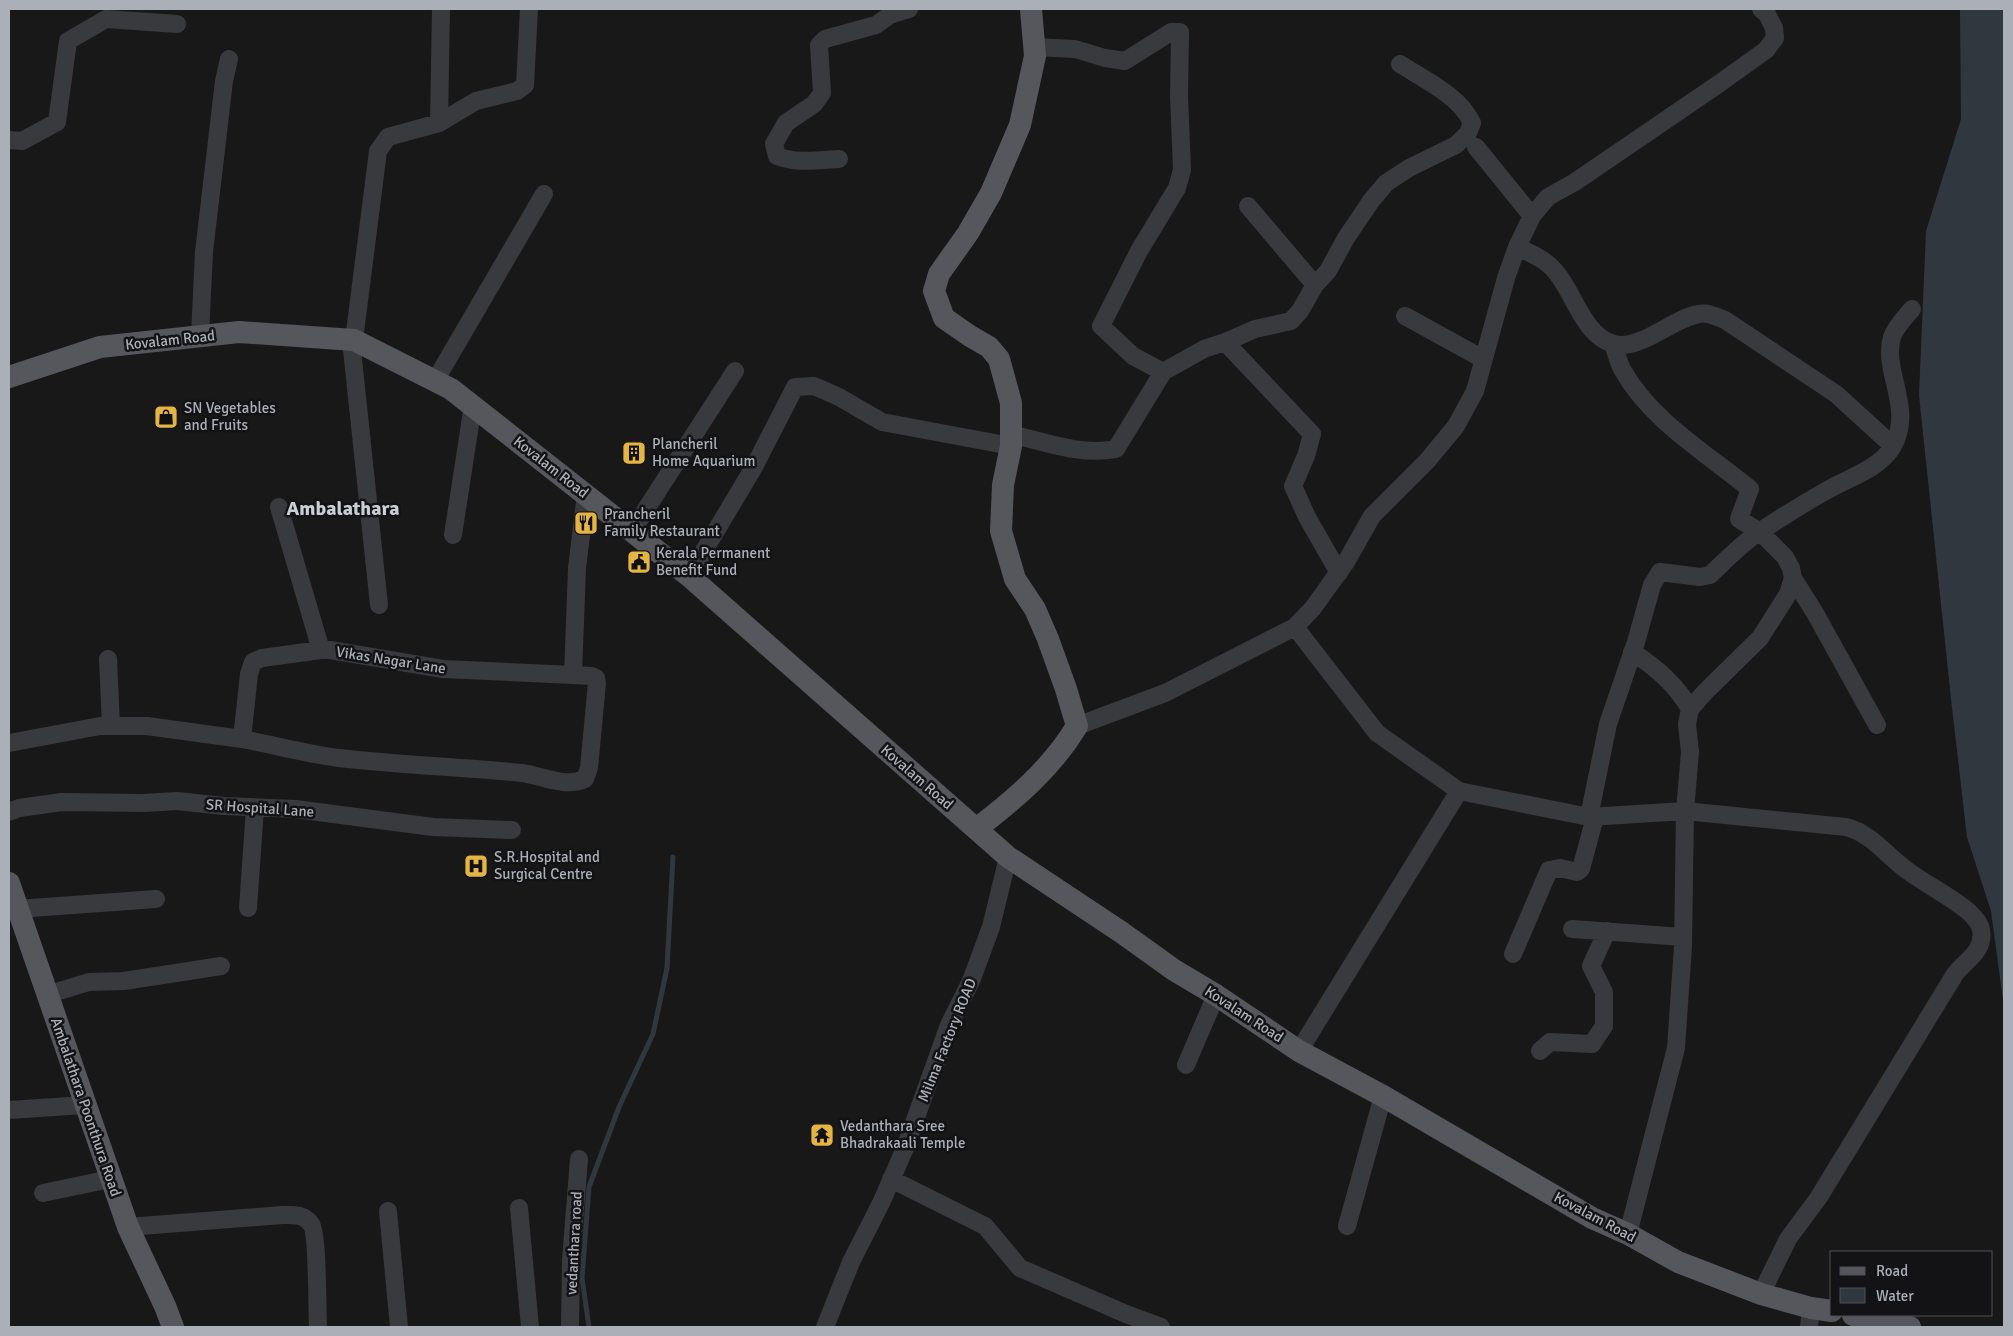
<svg xmlns="http://www.w3.org/2000/svg" width="2013" height="1336" font-family="Signika,sans-serif">
	<rect width="100%" height="100%" fill="#181819"/>
	<path fill="#30383f" d="M1960 9H2004V1008L1991 911 1967 837 1951 699 1919 395 1926 231 1961 119Z"/>
	<g fill="none" stroke-linecap="round" stroke-linejoin="round">
		<path stroke="#30383f" stroke-width="5" d="M589 1327 582 1278 589 1187 619 1107 653 1034 667 968 673 857"/>
		<path stroke="#393a3e" stroke-width="18" d="M439 123 441 9
			M9 140 22 141 57 122 68 41 106 19 177 24
			M1476 147 1532 216
			M839 159C819 160 796 164 777 156L774 144 786 123 814 104 822 93 819 45 825 39 876 25 890 15 909 9
			M1248 206 1315 285
			M1517 247C1530 253 1545 259 1555 271 1574 292 1583 336 1614 344 1640 351 1673 318 1699 314 1708 312 1717 317 1725 320L1836 394 1893 446
			M1405 316 1483 359
			M200 336 204 252 224 81 229 59
			M351 340 379 605
			M354 340 378 151 388 137 439 123 476 101 517 91 525 85 529 9
			M1225 342 1255 329 1291 321 1300 311 1315 285 1328 271 1346 238 1371 201 1386 183 1409 168 1456 145 1468 133 1472 123C1460 96 1425 80 1400 64
			M1613 344C1616 352 1618 361 1622 369 1650 420 1706 453 1750 489L1739 519 1760 532 1785 557 1791 568 1793 578 1788 594 1760 638 1705 692 1690 709 1687 724 1690 752 1685 811 1683 946 1676 1048 1628 1234
			M1163 372 1204 349 1225 342 1312 434 1306 456 1293 486 1307 517 1339 573
			M435 381 544 194
			M1011 434C1045 442 1081 456 1116 449L1163 372 1133 356 1101 326 1139 251 1177 188 1182 170 1179 96 1180 32H1171L1125 61 1105 58 1075 49 1035 47
			M279 507 321 650
			M632 531 735 371
			M453 535 473 405
			M689 576 754 467 795 387 814 386 839 397 882 422 1011 446
			M1793 578 1815 613 1877 725
			M1295 627 1377 733 1459 791 1589 817 1685 811 1846 827C1871 833 1887 856 1908 871 1927 885 1950 896 1969 912 1974 917 1980 923 1981 930 1985 951 1966 960 1955 974L1819 1197 1788 1239 1761 1294
			M1632 652C1656 667 1676 684 1690 709
			M108 659 111 726
			M1077 726 1165 693 1295 627 1313 608 1346 562 1372 516 1427 461 1456 426 1475 391 1506 278 1517 247 1532 216 1548 197 1575 182 1720 83 1766 50 1775 38 1774 28 1767 14 1761 9
			M242 739C274 745 307 754 339 758 400 765 461 767 522 773 543 776 565 788 585 779L589 768 597 683 596 678 592 676 573 675
			M9 743 100 726H147L242 739 249 674 253 662 262 658 321 650H330L443 669 573 675 577 568 586 494
			M9 812 19 808 62 802 144 803 177 801 224 806 295 809 433 827 512 830
			M1589 817 1608 724 1636 642 1652 585 1660 572 1700 577 1710 575C1726 560 1743 542 1762 530 1782 517 1803 504 1824 492 1847 478 1879 470 1893 446 1914 408 1882 371 1892 337 1896 326 1905 317 1912 309
			M248 908 255 808
			M17 909 156 899
			M1572 929 1683 937
			M1513 954 1549 870 1560 868 1577 872 1581 869 1595 817
			M46 995 89 982 124 981 221 966
			M1299 1051 1459 791
			M1540 1051 1550 1042 1592 1044 1604 1026V992L1591 966 1607 931
			M1186 1065 1216 995
			M9 1110 85 1105
			M891 1179 985 1226 1020 1268 1126 1314 1161 1327
			M43 1193 110 1179
			M519 1208 530 1327
			M388 1211 399 1327
			M1347 1226 1383 1096
			M128 1227 283 1215C294 1215 304 1214 311 1224 318 1233 317 1310 318 1327
			M570 1327 571 1260 579 1159
			M825 1327 851 1262 882 1201 905 1148 949 1025 971 981 991 927 1008 857
			M1809 1327 1811 1308"/>
		<path stroke="#55575d" stroke-width="22" d="M9 377 100 347 239 332 354 340 451 389 689 576 1008 857 1121 932 1174 970 1216 995 1299 1051 1383 1096 1592 1218 1628 1234 1678 1262 1761 1294 1811 1308 1832 1311
			M976 829C1014 800 1052 768 1077 726L1066 689 1048 639 1035 609 1015 579 1001 531 1003 485 1011 446V403L999 359 989 347 970 336 944 318 934 291 939 274 968 233 991 193 1020 125 1035 56 1031 9
			M9 883 128 1227 165 1306 173 1327
			M1853 1315 1910 1327"/>
	</g>
	<defs>
		<g id="shop-square" transform="scale(1.25)"><rect x="-9" y="-9" width="18" height="18" rx="4" fill="#e5b544" stroke="#131315"/><path d="M-5-2.5h2.3a2.7 3.5 0 0 1 5.4 0H5L5.5 6h-11ZM-1.5-2.5h3a1.5 2.3 0 0 0-3 0Z" fill="#111"/></g>
		<g id="building-square" transform="scale(1.25)"><rect x="-9" y="-9" width="18" height="18" rx="4" fill="#e5b544" stroke="#131315"/><path d="M-4-6H4V6H1V3H-1V6H-4ZM-2.5-4.3h1.7v1.8h-1.7ZM.8-4.3h1.7v1.8H.8ZM-2.5-1h1.7V.8h-1.7ZM.8-1h1.7V.8H.8Z" fill="#111"/></g>
		<g id="restaurant-square" transform="scale(1.25)"><rect x="-9" y="-9" width="18" height="18" rx="4" fill="#e5b544" stroke="#131315"/><path d="M-5-6h1v4h1v-4h1v4h1v-4h1v5L-1.5 .5V6h-2V.5L-5-1ZM5-6V6H3V1.5H1.5Q1.5-4 5-6Z" fill="#111"/></g>
		<g id="civic-square" transform="scale(1.25)"><rect x="-9" y="-9" width="18" height="18" rx="4" fill="#e5b544" stroke="#131315"/><path d="M-.6-6.5H3V-4.5H.6V-3L4-1V1h2V6H-6V1h2V-1L-.6-3ZM-1.2 2.5V6h2.4V2.5Z" fill="#111"/></g>
		<g id="hospital-square" transform="scale(1.25)"><rect x="-9" y="-9" width="18" height="18" rx="4" fill="#e5b544" stroke="#131315"/><path d="M-5-5h3v3.5h4V-5h3V5h-3V1.5h-4V5h-3Z" fill="#111"/></g>
		<g id="temple-square" transform="scale(1.25)"><rect x="-9" y="-9" width="18" height="18" rx="4" fill="#e5b544" stroke="#131315"/><path d="M0-6L5-2H3V0L6.5 2.5H4V6H1.5V3h-3V6H-4V2.5H-6.5L-3 0V-2H-5Z" fill="#111"/></g>
	</defs>
	<g fill-rule="evenodd">
		<use href="#shop-square" x="166" y="417"/>
		<use href="#building-square" x="634" y="453"/>
		<use href="#restaurant-square" x="586" y="523"/>
		<use href="#civic-square" x="639" y="562"/>
		<use href="#hospital-square" x="476" y="866"/>
		<use href="#temple-square" x="822" y="1135"/>
	</g>
	<g text-anchor="middle" dominant-baseline="central" stroke-width="5" stroke-linejoin="round" paint-order="stroke">
		<g font-size="15" fill="#abafb8" stroke="#131315">
			<text transform="translate(170 340) rotate(-6)">Kovalam Road</text>
			<text transform="translate(551 467) rotate(38)">Kovalam Road</text>
			<text transform="translate(391 660) rotate(9)">Vikas Nagar Lane</text>
			<text transform="translate(917 777) rotate(41)">Kovalam Road</text>
			<text transform="translate(260 808) rotate(4)">SR Hospital Lane</text>
			<text transform="translate(1244 1014) rotate(33)">Kovalam Road</text>
			<text transform="translate(947 1040) rotate(-68)">Milma Factory ROAD</text>
			<text transform="translate(86 1107) rotate(71)">Ambalathara Poonthura Road</text>
			<text transform="translate(1595 1217) rotate(28)">Kovalam Road</text>
			<text transform="translate(574 1243) rotate(-87)">vedanthara road</text>
		</g>
		<g font-size="15" fill="#abafb8" stroke="#131315" text-anchor="start">
			<text x="184" y="408">SN Vegetables<tspan x="184" dy="17">and Fruits</tspan></text>
			<text x="652" y="444">Plancheril<tspan x="652" dy="17">Home Aquarium</tspan></text>
			<text x="604" y="514">Prancheril<tspan x="604" dy="17">Family Restaurant</tspan></text>
			<text x="656" y="553">Kerala Permanent<tspan x="656" dy="17">Benefit Fund</tspan></text>
			<text x="494" y="857">S.R.Hospital and<tspan x="494" dy="17">Surgical Centre</tspan></text>
			<text x="840" y="1126">Vedanthara Sree<tspan x="840" dy="17">Bhadrakaali Temple</tspan></text>
		</g>
		<g font-size="20" font-weight="bold" fill="#cbced5" stroke="#131315">
			<text x="343" y="508">Ambalathara</text>
		</g>
	</g>
	<rect width="2013" height="1336" fill="none" stroke="#abafb8" stroke-width="20"/>
	<rect x="1830" y="1251" width="162" height="65" fill="#131315" stroke="#505156"/>
	<rect x="1840" y="1267" width="25" height="8" fill="#55575d" stroke="#505156"/>
	<text x="1876" y="1276" font-size="15" fill="#abafb8">Road</text>
	<rect x="1840" y="1288" width="25" height="15" fill="#30383f" stroke="#505156"/>
	<text x="1876" y="1301" font-size="15" fill="#abafb8">Water</text>
</svg>
